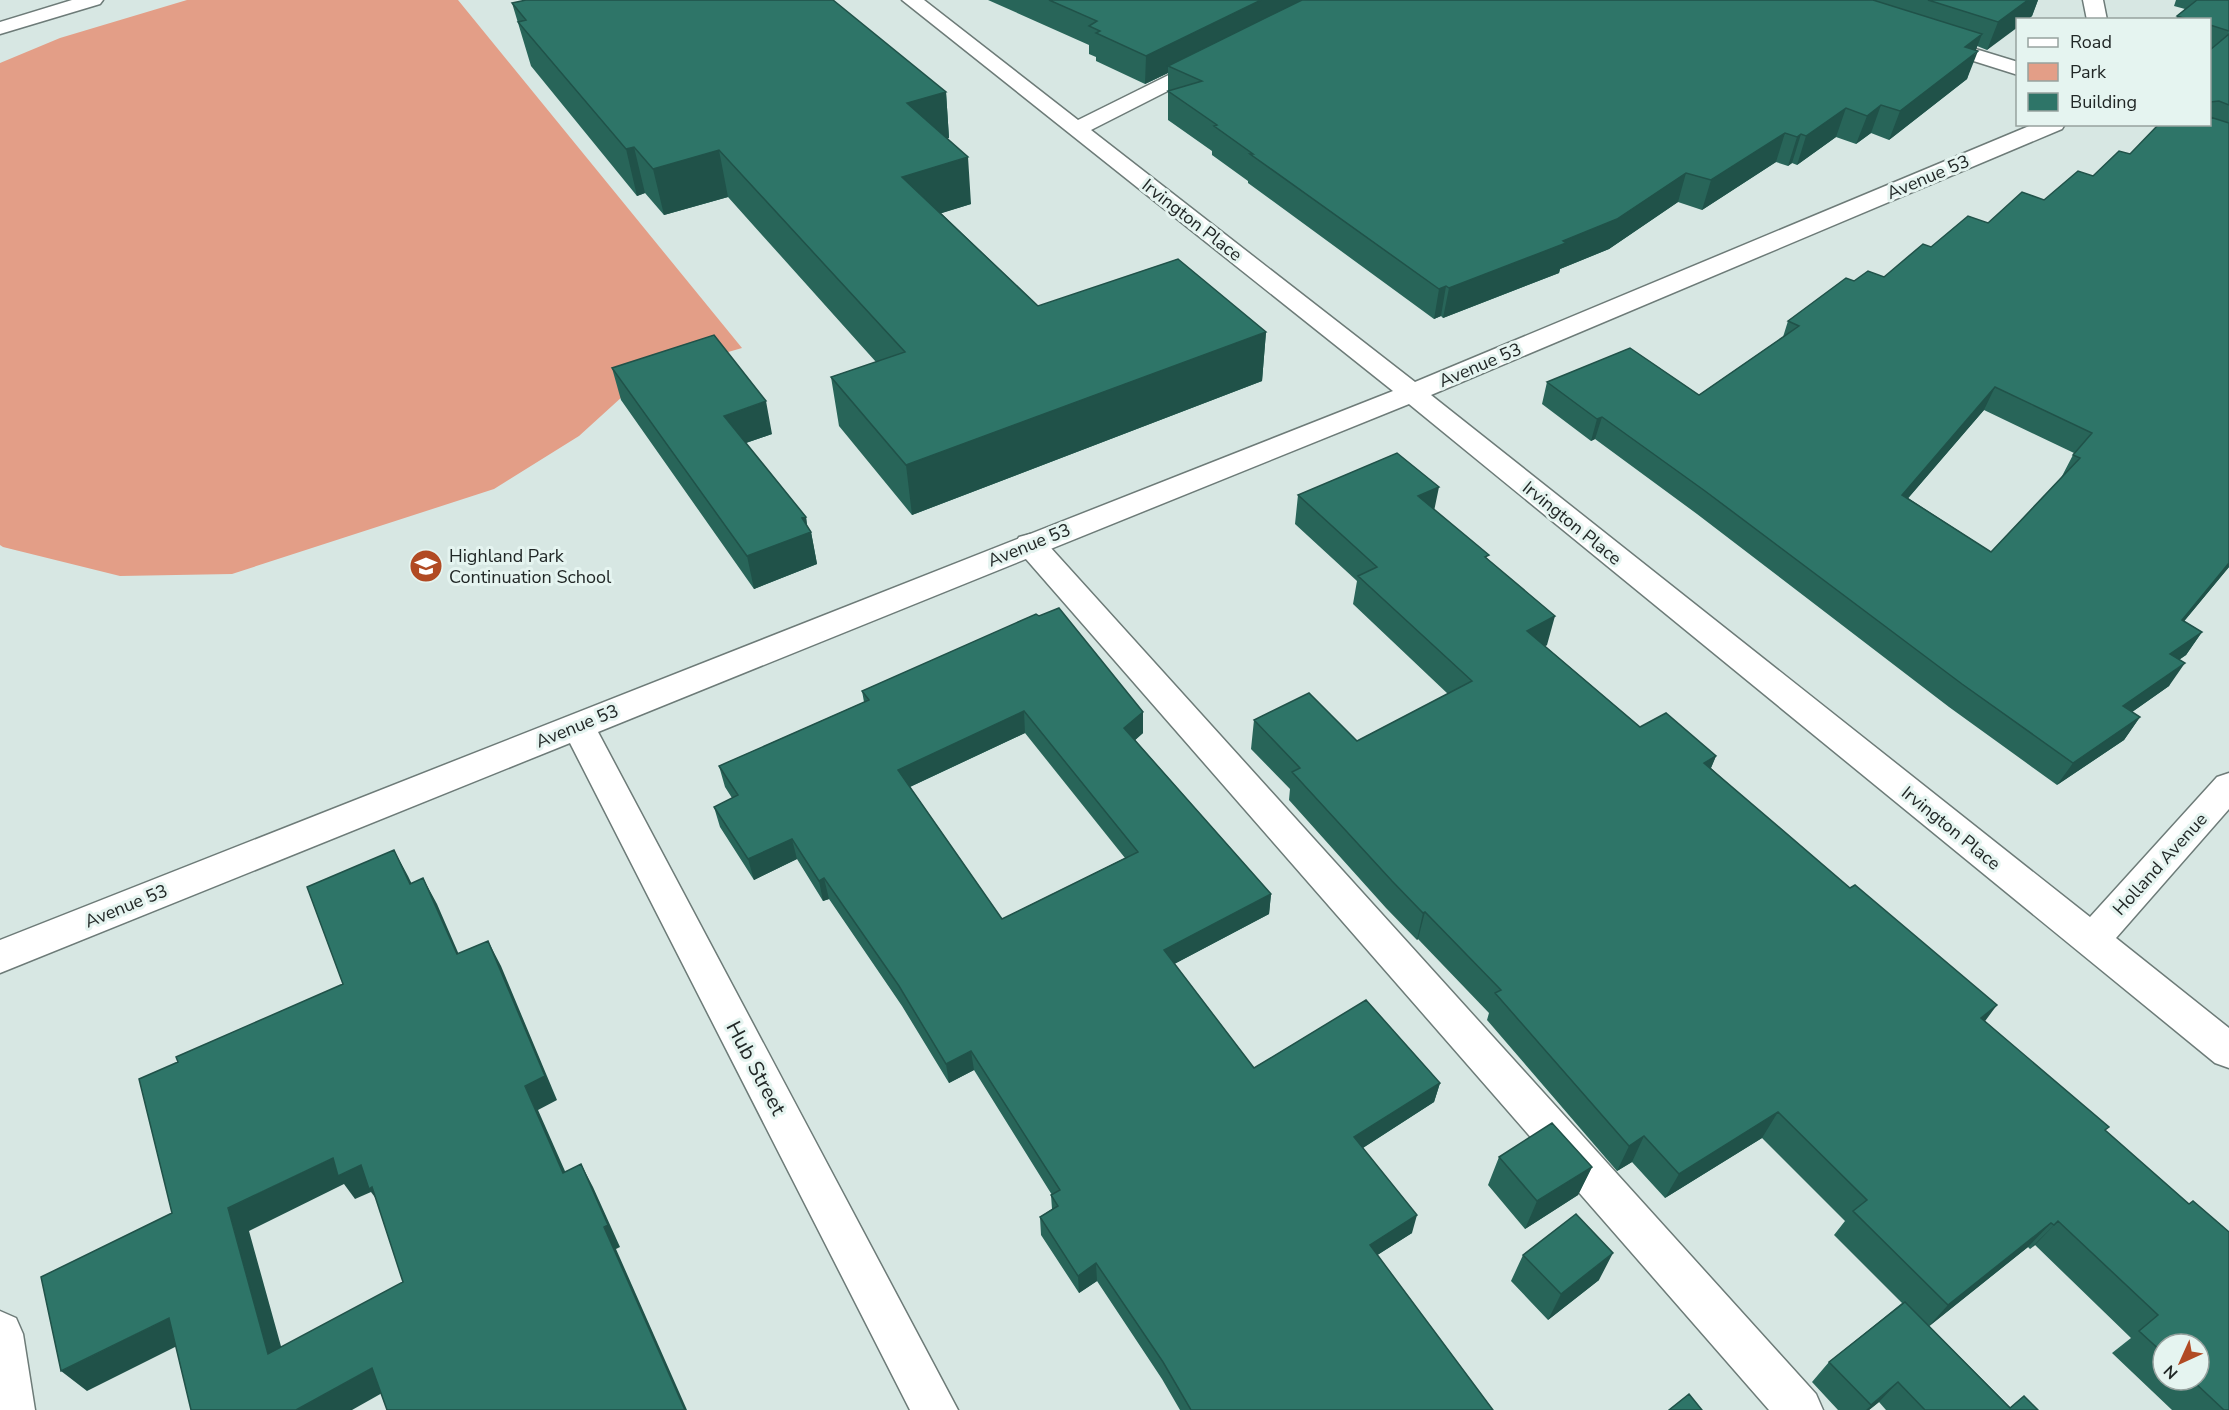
<svg xmlns="http://www.w3.org/2000/svg" width="2229" height="1410" font-family="'Nunito Sans',sans-serif">
	<rect width="100%" height="100%" fill="#d7e7e3"/>
	<path fill="#e39e87" d="M187 0H458L742 348 645 376 579 436 494 489 232 574 120 576 3 547 0 545V63L60 38Z"/>
	<g fill="none" stroke-linecap="round" stroke-linejoin="round">
		<g stroke="#6d7b78" stroke-width="3">
			<path id="service" d="M1030 534 1041 537 1816 1394 1823 1410H1769L1019 551 1015 544 1019 537Z
				M0 1311 16 1318 23 1334 35 1410H0Z"/>
		</g>
		<g stroke="#6d7b78" stroke-width="3">
			<path id="minor" d="M902 0H924L1078 120 1199 60 1206 58 1213 60 1216 64 1213 68 1091 130 1415 382 2034 124H2065L2062 129 1431 395 2090 917 2217 777 2229 773V809L2116 938 2229 1028V1068L2215 1063 1409 404 598 732 958 1410H910L570 743 0 973V940L1393 391Z
				M2083 0H2103L2107 20H2087Z
				M1933 36 2018 62V75L1926 46 1923 42 1926 38Z"/>
		</g>
		<g stroke="#6d7b78" stroke-width="3">
			<path id="tertiary" d="M72 0H103L100 4 0 34V22Z"/>
		</g>
		<use href="#service" fill="#fff" fill-rule="evenodd"/>
		<use href="#minor" fill="#fff" fill-rule="evenodd"/>
		<use href="#tertiary" fill="#fff" fill-rule="evenodd"/>
	</g>
	<path fill="#286559" fill-rule="evenodd" d="M988 0H2038L2032 16 2027 20H2018L1987 50 1977 46 1967 79 1889 140 1871 133 1856 144 1836 137 1797 165 1792 163 1788 166 1776 162 1702 210 1678 202 1609 249 1560 269 1559 273 1443 318 1441 316 1434 319 1248 183V181L1212 155V151L1168 120V73L1145 84 1096 61V57L1089 54V45Z
		M2176 0H2229V567L2184 621 2202 632 2186 655 2179 660 2169 686 2132 712 2140 717 2124 740 2057 785 1949 707 1697 514 1595 439 1591 441 1542 404 1547 382 1699 395 1783 337 1788 321 1854 281 1884 277 1931 247 2044 200 2093 176 2130 154 2210 124V50L2211 49 2210 48V20H2176L2177 16 2185 9 2174 6ZM1984 410 2074 453 2061 478 1991 552 1908 498Z
		M512 3 946 92 949 138H947L971 204 941 213 1038 306 1266 332 1262 381 912 515 839 426 831 377 876 362 728 197 664 215 645 193 637 196 531 66Z
		M612 368 772 434 746 443 806 517 807 526 811 532 817 564 754 589 621 400Z
		M1298 495 1434 510 1488 559 1547 645 1545 646 1640 727 1716 756 1711 768 1985 1021 2106 1130 2229 1410H2172L2112 1353 2131 1338 2035 1245 2030 1249 2028 1247 1929 1326 2010 1407 2038 1410H1886L1879 1402 1869 1410H1838L1812 1382 1829 1362 1902 1303 1834 1235 1845 1221 1762 1138 1665 1198 1632 1162 1617 1171 1487 1020 1489 1013 1418 939 1417 940 1386 908 1289 800 1290 789 1251 749 1254 720 1357 741 1448 694 1353 604 1357 581 1295 524ZM2163 1344 2199 1380H2163Z
		M862 691 1143 712V733L1135 740 1271 894 1269 914 1174 964 1254 1068 1440 1083 1434 1102 1363 1148 1412 1233 1377 1255 1493 1410H1180L1162 1379 1097 1281 1079 1293 1041 1235 1040 1217 1052 1209 1051 1195H1052L974 1070 949 1083 902 1006 829 899 823 901 797 859 754 880 720 827 714 807 732 798 725 787 719 766 864 702ZM1025 733 1125 858 1002 919 910 787Z
		M1499 1157 1592 1167 1578 1195 1525 1229 1488 1185Z
		M1523 1255 1599 1280 1548 1320 1511 1281Z"/>
	<path fill="#205249" d="M1261 0H1314L1168 66V73L1145 84 1146 56Z
		M2028 0H2038L2032 16 2027 20H2018V27L1987 50 1998 22Z
		M1982 34 1974 55 1978 51 1967 79 1889 140 1900 111 1965 47Z
		M946 92 949 138 912 149 907 103Z
		M1881 105 1871 133 1856 144 1867 116Z
		M1846 108 1836 137 1797 165 1806 136Z
		M1785 133 1776 162 1702 210 1711 180Z
		M1801 134 1792 163 1788 166 1797 137Z
		M634 147 645 193 637 196 626 149Z
		M719 150 728 197 664 215 653 169Z
		M968 157 971 204 907 224 902 177Z
		M1686 173 1678 202 1609 249 1560 269 1559 273 1443 318 1449 288 1563 241Z
		M1446 286 1441 316 1434 319 1439 289Z
		M1266 332 1262 381 912 515 906 465Z
		M1995 387 1984 410 1892 517 1902 495Z
		M766 401 772 434 731 448 724 416Z
		M1602 417 1595 439 1591 441 1597 419Z
		M1439 487 1433 516 1418 496Z
		M806 517 808 533 811 532 817 564 754 589 747 556 802 518Z
		M2229 563V567L2167 642 2182 620Z
		M1555 616 1547 645 1520 659 1527 631Z
		M2202 632 2186 655 2154 676 2170 654Z
		M2185 663 2169 686 2108 729 2123 706Z
		M1024 711 1025 733 901 791 898 770Z
		M1143 712V733L1124 750V728Z
		M2140 717 2124 740 2057 785 2073 763Z
		M1716 756 1704 784V763Z
		M792 839 797 859 754 880 748 859Z
		M394 850 408 876 424 909 410 884Z
		M423 878 437 904 470 980 457 954Z
		M824 878 829 899 823 901 819 881Z
		M1271 894 1269 914 1163 970 1164 950Z
		M1425 912 1418 939 1417 940 1423 913Z
		M488 941 501 966 557 1100 538 1110 576 1196 563 1173 525 1086Z
		M1997 1005 1977 1032 1981 1018Z
		M971 1051 974 1070 949 1083 946 1064Z
		M1440 1083 1434 1102 1350 1156 1354 1137Z
		M1778 1112 1762 1138 1665 1198 1679 1174Z
		M1644 1136 1632 1162 1617 1171 1629 1146Z
		M333 1158 361 1165 386 1212 371 1192 355 1199 344 1184 249 1231 289 1375 268 1354 228 1208Z
		M581 1164 593 1187 620 1247 616 1249 687 1410H685L604 1227Z
		M1592 1167 1578 1195 1525 1229 1537 1201Z
		M1417 1215 1412 1233 1365 1263 1370 1245Z
		M2058 1221 2035 1245 2030 1249Z
		M2051 1223 2028 1247 1927 1328 1948 1305Z
		M1613 1253 1599 1280 1548 1320 1561 1294Z
		M1096 1263 1097 1281 1079 1293 1078 1276Z
		M169 1318 191 1339 87 1391 61 1371Z
		M372 1368 391 1388 352 1410H296Z
		M1898 1382 1879 1402 1869 1410H1866Z"/>
	<path fill="#2e7568" stroke="#205249" stroke-width="1.5" fill-rule="evenodd" d="M526 0H833L946 92 907 103 968 157 902 177 1038 306 1178 259 1266 332 906 465 831 377 905 352 719 150 653 169 634 147 626 149 518 22 526 20 512 3Z
		M1049 0H1261L1146 56 1096 33 1100 31 1089 26 1097 21Z
		M1302 0H1873L1982 34 1965 47 1978 51 1900 111 1881 105 1867 116 1846 108 1806 136 1801 134 1797 137 1785 133 1711 180 1686 173 1617 219 1563 241 1566 243 1449 288 1446 286 1439 289 1250 154H1253L1214 126 1217 125 1168 91 1202 81 1168 66Z
		M1928 0H2028L1998 22Z
		M2197 0H2229V31L2210 25V20H2189L2177 16Z
		M2229 34V105L2219 101 2210 102V50Z
		M2210 117 2229 123V563L2182 620 2202 632 2170 654 2185 663 2123 706 2140 717 2073 763 1962 684 1705 491 1602 417 1597 419 1547 382 1630 348 1699 395 1799 326 1788 321 1846 278 1854 281 1868 271 1884 277 1923 244 1931 247 1968 216 1988 223 2022 192 2044 200 2078 171 2093 176 2119 151 2130 154 2159 124H2210ZM1995 387 2092 433 2073 455 2080 458 1991 552 1902 495Z
		M714 335 766 401 724 416 806 517 802 518 811 532 747 556 612 368Z
		M1397 453 1439 487 1418 496 1489 555 1485 557 1555 616 1527 631 1640 727 1666 713 1716 756 1704 763 1850 888 1855 885 1997 1005 1981 1018 2109 1127 2105 1130 2189 1204 2193 1201 2229 1232V1410H2224L2192 1380H2199V1344H2163V1353L2139 1331 2158 1315 2058 1221 2054 1225 2051 1223 1948 1305 1853 1211 1867 1200 1778 1112 1679 1174 1644 1136 1629 1146 1495 993 1501 990 1425 912 1423 913 1392 881 1292 772 1300 768 1254 720 1309 693 1357 741 1472 681 1358 576 1377 567 1298 495Z
		M1059 608 1143 712 1124 728 1271 894 1164 950 1254 1068 1366 1000 1440 1083 1354 1137 1417 1215 1370 1245 1493 1410H1191L1163 1362 1096 1263 1078 1276 1040 1217 1058 1206 1051 1195 1060 1190 971 1051 946 1064 899 986 824 878 819 881 792 839 748 859 714 807 738 795 719 766 869 700 862 691 1036 614 1039 616ZM1024 711 1138 852 1002 919 898 770Z
		M394 850 410 884 423 878 457 954 488 941 545 1076 525 1086 563 1173 581 1164 608 1225 604 1227 685 1410H387L372 1368 296 1410H191L169 1318 61 1371 41 1277 172 1213 139 1079 178 1062 176 1057 343 984 307 887ZM333 1158 338 1176 361 1165 369 1189 372 1187 403 1282 268 1354 228 1208Z
		M1552 1123 1592 1167 1537 1201 1499 1157Z
		M1576 1214 1613 1253 1561 1294 1523 1255Z
		M1905 1302 2010 1408 2024 1396 2038 1410H1925L1898 1382 1871 1405 1829 1362Z
		M1689 1394 1702 1410H1669Z"/>
	<defs>
		<g id="school-disc" transform="scale(1.725)"><circle r="9.5" fill="#b14a23" stroke="#e5f4f0"/><path d="M0-5L7-2L0 1L-7-2ZM-4 1L0 2.5L4 1V4Q0 6-4 4Z" fill="#fff"/></g>
	</defs>
	<g fill-rule="evenodd">
		<use href="#school-disc" x="426" y="566"/>
	</g>
	<g text-anchor="middle" dominant-baseline="central" stroke-width="6" stroke-linejoin="round" paint-order="stroke">
		<g font-size="18" fill="#212726" stroke="#e5f4f0">
			<text transform="translate(1928 177) rotate(-23)">Avenue 53</text>
			<text transform="translate(1192 220) rotate(38)">Irvington Place</text>
			<text transform="translate(1480 365) rotate(-23)">Avenue 53</text>
			<text transform="translate(1572 523) rotate(39)">Irvington Place</text>
			<text transform="translate(1029 545) rotate(-22)">Avenue 53</text>
			<text transform="translate(577 726) rotate(-22)">Avenue 53</text>
			<text transform="translate(1951 828) rotate(39)">Irvington Place</text>
			<text transform="translate(2160 864) rotate(-48)">Holland Avenue</text>
			<text transform="translate(126 906) rotate(-22)">Avenue 53</text>
		</g>
		<g font-size="18" fill="#212726" stroke="#e5f4f0" text-anchor="start">
			<text x="449" y="556">Highland Park<tspan x="449" dy="21">Continuation School</tspan></text>
		</g>
		<g font-size="21" fill="#212726" stroke="#e5f4f0">
			<text transform="translate(756 1068) rotate(62)">Hub Street</text>
		</g>
	</g>
	<rect x="2016" y="18" width="195" height="108" fill="#e5f4f0" stroke="#97a29f" stroke-width="1.5"/>
	<rect x="2028" y="38" width="30" height="9" fill="#ffffff" stroke="#97a29f" stroke-width="1.5"/>
	<text x="2070" y="48" font-size="18" fill="#212726">Road</text>
	<rect x="2028" y="63" width="30" height="18" fill="#e39e87" stroke="#97a29f" stroke-width="1.5"/>
	<text x="2070" y="78" font-size="18" fill="#212726">Park</text>
	<rect x="2028" y="93" width="30" height="18" fill="#2e7568" stroke="#97a29f" stroke-width="1.5"/>
	<text x="2070" y="108" font-size="18" fill="#212726">Building</text>
	<g transform="translate(2181 1362) rotate(225)"><circle r="28" fill="#e5f4f0" stroke="#97a29f" stroke-width="1.5"/>
	<path d="M0-4.5L10 22L0 15L-10 22Z" fill="#b14a23"/>
	<text y="-9" font-size="16" font-weight="bold" text-anchor="middle" fill="#212726">N</text>
	</g>
</svg>
